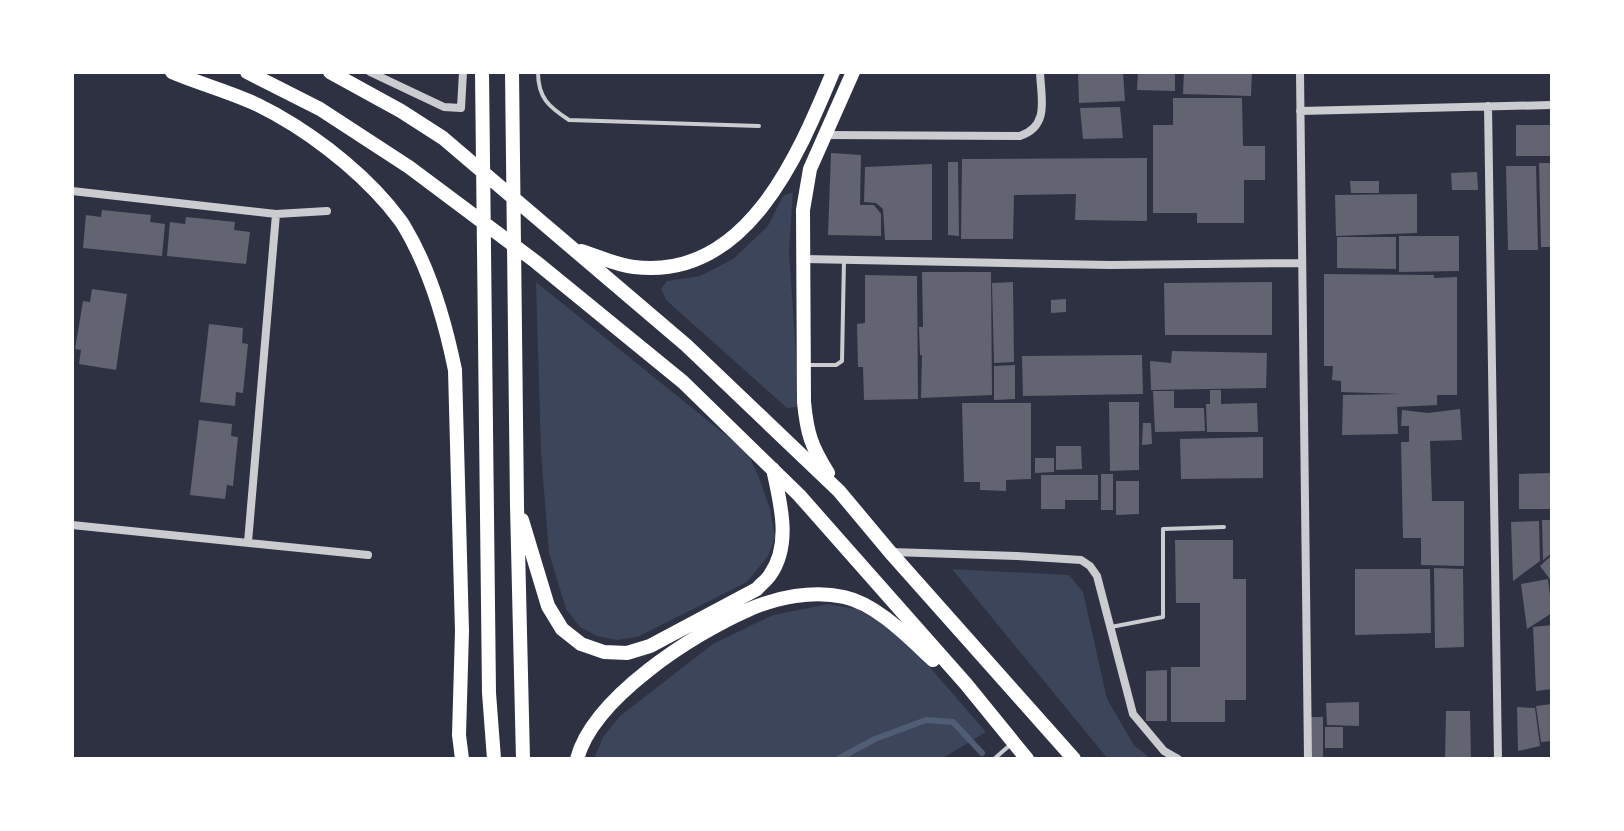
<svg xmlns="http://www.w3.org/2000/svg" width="1624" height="831" font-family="Lato,sans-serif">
	<rect width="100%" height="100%" fill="#2d3142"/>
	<path fill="#3c4559" d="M793 192 789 251 799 397 797 407 787 408 666 300 661 289 667 281 700 276 733 259 768 226 783 196Z
		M536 282 748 453 760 480 770 509 775 538 768 556 747 582 637 637 617 640 597 636 580 627 566 609 549 553 541 453Z
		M952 569 1069 575 1083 592 1107 699 1134 745 1151 759H1108Z
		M828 604 858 609 885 625 927 664 986 732 941 759H594L603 737 620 716 713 644 773 615Z"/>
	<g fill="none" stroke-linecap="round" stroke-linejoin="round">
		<path stroke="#4f5d75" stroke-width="6" d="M838 759 875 739 926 720 953 722 982 753"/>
	</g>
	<path fill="#626471" d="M1078 72H1123L1125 101 1079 103Z
		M1138 72H1175V91L1137 90Z
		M1184 72H1252L1251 96 1183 94Z
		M1173 98H1242L1243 146H1265V180H1244V223H1197V213H1153V125H1173Z
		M1120 107 1123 138 1083 139 1080 108Z
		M1516 125H1552V156H1516Z
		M831 153 861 155 860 205H874L881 214V236L828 235Z
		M1147 158V221L1075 220 1076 194 1014 195 1013 239H961L962 159Z
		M948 162H958L959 236 948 235Z
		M1539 163H1552V247H1541Z
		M932 164V240H885L883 209 876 203 864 202 865 167Z
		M1506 166H1536L1538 250H1508Z
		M1477 172 1478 190H1452L1451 173Z
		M1350 181H1379V193H1351Z
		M1417 194V233L1336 236 1335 195Z
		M102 210 151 215 150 222 165 224 162 256 83 248 86 215 101 217Z
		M186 217 235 222 234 230 250 232 246 264 167 256 170 222 185 224Z
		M1399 236H1459V271L1399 272Z
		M1337 237H1396V269L1337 268Z
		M922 272H991L992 395 921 398 922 355H920L919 327H923Z
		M1324 274 1434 275V278L1457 277V395H1437V405L1397 407 1398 434 1342 435 1343 395 1401 394 1341 392V381L1332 380 1333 366H1324Z
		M865 275 917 276 918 399 864 400 863 367H858L857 324 865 323Z
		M1013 282 1014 362 994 363 992 283Z
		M1272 282V335H1165L1164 283Z
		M92 289 127 294 116 370 79 364 81 350 75 349 83 301 90 302Z
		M1066 299V312L1051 313V300Z
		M209 324 243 328 242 343 248 344 243 393 236 392 235 406 200 402Z
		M1172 351 1267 353 1266 388 1151 390 1150 361 1171 363Z
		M1142 355 1143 394 1023 396 1022 356Z
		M1015 365V399L994 400V366Z
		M1210 390H1221V404L1257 403 1258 432H1207L1206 404H1210Z
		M1153 391H1174V408H1204L1205 431 1155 432Z
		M1109 402H1139V470L1110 471Z
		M962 403H1031V479L1006 480V491L980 490V482H964Z
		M1460 409 1462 440 1430 441 1432 501H1464V566L1421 565V538H1403L1401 442H1409V426H1401L1402 410 1428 413Z
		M199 420 232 424 231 436 238 437 233 486 227 485 225 499 190 495Z
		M1143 423H1151L1152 444 1142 445Z
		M1263 437V478L1181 479 1180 439Z
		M1056 446H1081L1082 469 1056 470Z
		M1035 458H1054V472L1035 473Z
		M1552 473V509H1519V474Z
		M1101 474H1113V510H1101Z
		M1041 475H1098V500H1065V509H1041Z
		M1116 481H1139V514L1116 515Z
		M1542 520H1552V553L1543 560Z
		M1539 521 1540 561 1513 581 1511 522Z
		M1175 540H1233V579H1246V700H1225V722H1171V667H1200V603H1176Z
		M1552 555V582L1540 566Z
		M1434 568 1463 569 1464 647 1435 648Z
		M1355 569H1430L1431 633 1355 635Z
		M1548 579 1552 613 1527 629 1521 584Z
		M1552 625V689L1536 691 1533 627Z
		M1167 670V721H1146V671Z
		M1359 702V726L1327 725 1326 703Z
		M1552 704V741L1541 742 1536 706Z
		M1517 707 1535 708 1540 746 1518 751Z
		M1446 711H1470L1471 759H1445Z
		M1309 717H1323V759H1310Z
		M1325 727H1343V748H1325Z"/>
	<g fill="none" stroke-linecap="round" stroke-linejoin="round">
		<path stroke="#caccd0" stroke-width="4" d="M538 72C538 98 549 107 569 120L759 126
			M807 365H836L842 361 844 260
			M1111 627 1163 617V529L1224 527
			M994 759 1010 745"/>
		<path stroke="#caccd0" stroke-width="8" d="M370 72 444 107 461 108 463 72
			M1300 72 1308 759
			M1488 106 1498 759
			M1300 111 1552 105
			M824 135 1020 136C1050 126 1041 98 1040 72
			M72 191 276 214 327 211
			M805 259 1110 265 1301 263
			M72 525 368 555
			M248 542 276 214
			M891 552 1017 556 1081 560 1090 566 1097 576 1133 714 1164 751 1178 759"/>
		<path stroke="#fff" stroke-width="14" d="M172 72C200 84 231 92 258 105 305 128 355 166 389 206 394 213 400 219 404 226 430 269 445 321 455 370L462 631 459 735 462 759
			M247 72 320 109 409 167 536 262 683 382 799 495 966 684 1027 759
			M330 72 401 111 443 138 686 345 839 491 890 552 1074 759
			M482 72 489 693 494 759
			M512 72 517 505 523 759
			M581 251C598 256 616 265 634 267 746 281 798 156 833 72
			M828 473C811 446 807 433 804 402L803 210 810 169 853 72
			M522 520 548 606 562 629 581 644 604 652 627 653 650 646 757 589C761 584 767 580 770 575 792 544 780 502 773 469
			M577 759C593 698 693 634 748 610 777 597 813 590 844 597 877 604 909 638 933 660"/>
	</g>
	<rect width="1624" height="831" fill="none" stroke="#ffffff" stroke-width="148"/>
</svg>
